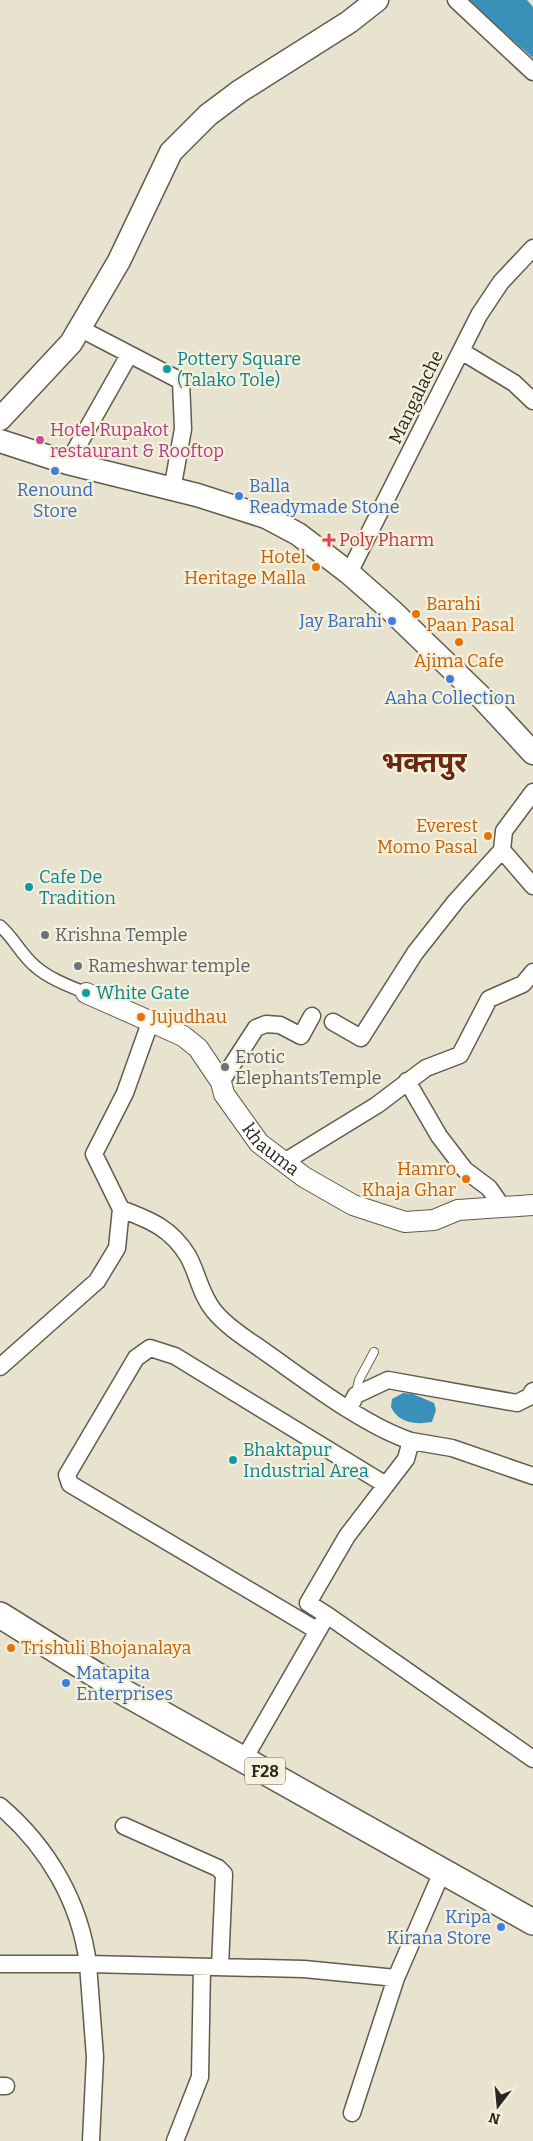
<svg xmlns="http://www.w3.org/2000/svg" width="533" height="2141" font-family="Bitter,'Noto Sans Devanagari',serif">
	<rect width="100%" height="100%" fill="#e8e3cf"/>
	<path fill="#3991ba" d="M468 0H527L533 7V58Z
		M403 1393 413 1394 434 1403 436 1410 432 1422C416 1425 398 1423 391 1407L392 1399Z"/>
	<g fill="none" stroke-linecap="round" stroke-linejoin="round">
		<g stroke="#615c4b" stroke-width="10">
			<path id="service" d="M356 1393 359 1380 374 1352"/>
		</g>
		<g stroke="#615c4b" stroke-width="14">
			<path id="pedestrian" d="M0 926C14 938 22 956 36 967 50 979 69 986 86 993"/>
		</g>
		<g stroke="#615c4b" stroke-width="19">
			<path id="minor" d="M456 0 533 72
				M81 329 181 381 183 429 172 490
				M461 351 514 383 533 401
				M68 463 129 355
				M349 573 479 315 501 282 533 248
				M502 850 533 886
				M333 1022 361 1038 415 953 456 901 502 850 504 831 533 792
				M407 1081 439 1136 465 1170 489 1188 501 1205
				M221 1082 256 1028 266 1024 280 1025 301 1036 312 1016
				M284 1162 377 1105 426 1068 460 1055 489 999 523 984 533 972
				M121 1209C150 1220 171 1228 188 1256 198 1274 200 1294 214 1311 228 1328 250 1341 268 1354 308 1382 365 1426 411 1441
				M0 1367 97 1281 117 1248 121 1209 94 1154 125 1093 151 1020
				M349 1408 356 1395 388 1380 517 1403 529 1397 533 1391
				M327 1615 533 1759
				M318 1631 70 1484 67 1475 136 1358 150 1348 175 1356 386 1485
				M244 1759 327 1615 308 1603 347 1536 406 1459 411 1441 452 1448 533 1476
				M0 1806C48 1847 80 1902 88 1964H0
				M124 1826 218 1868 224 1874 220 1967
				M0 2086H6
				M352 2113 396 1978 442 1872
				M91 2141 95 2057 88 1964 304 1969 396 1978
				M175 2141 200 2077 202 1967"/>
		</g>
		<g stroke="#615c4b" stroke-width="22">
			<g id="tertiary">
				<path id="s1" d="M86 993 183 1036 198 1048 221 1082 224 1094 259 1143 304 1177 353 1205 405 1222 434 1220 458 1210 533 1205"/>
			</g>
		</g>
		<g stroke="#615c4b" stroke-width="25">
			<path id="secondary" d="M0 419 71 343 119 261 171 152 208 115 240 91 349 22 377 0
				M0 441 68 463 197 495 266 517 298 534 349 573 392 611 483 699 533 753"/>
		</g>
		<g stroke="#615c4b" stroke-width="28">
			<path id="primary" d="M0 1615 125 1693 533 1922"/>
		</g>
		<use href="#service" stroke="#fff" stroke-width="8"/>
		<use href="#pedestrian" stroke="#fff" stroke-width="11"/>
		<use href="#minor" stroke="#fff" stroke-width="16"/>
		<use href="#tertiary" stroke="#fff" stroke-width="20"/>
		<use href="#secondary" stroke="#fff" stroke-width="22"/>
		<use href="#primary" stroke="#fff" stroke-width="25"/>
	</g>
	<g fill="#0f9aa8" stroke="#f6f1dc" stroke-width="2">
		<circle cx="167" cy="369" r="5"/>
		<circle cx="29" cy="887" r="5"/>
		<circle cx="86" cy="993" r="5"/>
		<circle cx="233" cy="1460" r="5"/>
	</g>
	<circle fill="#d1479c" stroke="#f6f1dc" stroke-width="2" cx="40" cy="440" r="5"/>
	<g fill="#3f7fe0" stroke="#f6f1dc" stroke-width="2">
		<circle cx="55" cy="471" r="5"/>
		<circle cx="239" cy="496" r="5"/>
		<circle cx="392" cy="621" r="5"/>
		<circle cx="450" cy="679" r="5"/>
		<circle cx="66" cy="1683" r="5"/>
		<circle cx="501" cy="1927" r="5"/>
	</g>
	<path fill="#e0444e" stroke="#f6f1dc" stroke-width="2" d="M326.5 532.5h5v5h5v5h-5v5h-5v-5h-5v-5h5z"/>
	<g fill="#e8710a" stroke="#f6f1dc" stroke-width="2">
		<circle cx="316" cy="567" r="5"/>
		<circle cx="416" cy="614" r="5"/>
		<circle cx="459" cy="642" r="5"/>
		<circle cx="488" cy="836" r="5"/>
		<circle cx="141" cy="1017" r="5"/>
		<circle cx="466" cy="1179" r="5"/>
		<circle cx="11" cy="1648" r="5"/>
	</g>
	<g fill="#6b7280" stroke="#f6f1dc" stroke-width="2">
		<circle cx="45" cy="935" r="5"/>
		<circle cx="78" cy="966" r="5"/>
		<circle cx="225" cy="1067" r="5"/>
	</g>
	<g text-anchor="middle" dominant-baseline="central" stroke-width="4.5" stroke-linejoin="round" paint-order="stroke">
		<rect fill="#f6f1dc" stroke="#666458" stroke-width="1" x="245" y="1757.5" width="40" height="27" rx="4"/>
		<g font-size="16" font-weight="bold" fill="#29271f">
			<text x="265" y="1771">F28</text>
		</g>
		<g font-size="18" fill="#0d838f" stroke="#f6f1dc" text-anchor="start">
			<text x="177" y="359">Pottery Square<tspan x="177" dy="21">(Talako Tole)</tspan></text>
			<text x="39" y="877">Cafe De<tspan x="39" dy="21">Tradition</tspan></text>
			<text x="96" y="993">White Gate</text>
			<text x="243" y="1450">Bhaktapur<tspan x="243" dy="21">Industrial Area</tspan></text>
		</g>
		<g font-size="18" fill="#29271f" stroke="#f6f1dc">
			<text transform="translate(416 397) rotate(-64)">Mangalache</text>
			<text stroke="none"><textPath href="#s1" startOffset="252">khauma</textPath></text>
		</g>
		<g font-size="18" fill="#b23c85" stroke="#f6f1dc" text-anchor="start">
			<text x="50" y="430">Hotel Rupakot<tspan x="50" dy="21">restaurant &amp; Rooftop</tspan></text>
		</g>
		<g font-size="18" fill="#366cbe" stroke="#f6f1dc" text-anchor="start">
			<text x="249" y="486">Balla<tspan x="249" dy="21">Readymade Stone</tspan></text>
			<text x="55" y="490" text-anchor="middle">Renound<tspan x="55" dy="21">Store</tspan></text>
			<text x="382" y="621" text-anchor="end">Jay Barahi</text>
			<text x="450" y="698" text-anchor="middle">Aaha Collection</text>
			<text x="76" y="1673">Matapita<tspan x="76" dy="21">Enterprises</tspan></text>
			<text x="491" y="1917" text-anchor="end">Kripa<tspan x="491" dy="21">Kirana Store</tspan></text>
		</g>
		<g font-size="18" fill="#be3a42" stroke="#f6f1dc" text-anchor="start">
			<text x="339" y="540">Poly Pharm</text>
		</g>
		<g font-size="18" fill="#c56008" stroke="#f6f1dc" text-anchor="end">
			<text x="306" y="557">Hotel<tspan x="306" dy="21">Heritage Malla</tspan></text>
			<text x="426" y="604" text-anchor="start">Barahi<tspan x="426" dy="21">Paan Pasal</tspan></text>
			<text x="459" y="661" text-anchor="middle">Ajima Cafe</text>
			<text x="478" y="826">Everest<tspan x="478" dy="21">Momo Pasal</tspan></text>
			<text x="151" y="1017" text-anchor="start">Jujudhau</text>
			<text x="456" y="1169">Hamro<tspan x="456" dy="21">Khaja Ghar</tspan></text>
			<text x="21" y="1648" text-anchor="start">Trishuli Bhojanalaya</text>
		</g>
		<g font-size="18" fill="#5b616d" stroke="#f6f1dc" text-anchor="start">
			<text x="55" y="935">Krishna Temple</text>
			<text x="88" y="966">Rameshwar temple</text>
			<text x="235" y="1057">Erotic<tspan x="235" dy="21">ElephantsTemple</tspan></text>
		</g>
		<g font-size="28" font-weight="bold" fill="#6a2910" stroke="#f6f1dc">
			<text x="424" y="762">भक्तपुर</text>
		</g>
	</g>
	<g transform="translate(498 2106) rotate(196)" stroke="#f6f1dc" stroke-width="4" paint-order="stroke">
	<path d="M0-4L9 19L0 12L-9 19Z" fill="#29271f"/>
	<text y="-8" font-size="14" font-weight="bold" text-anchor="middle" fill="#29271f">N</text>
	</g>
</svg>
